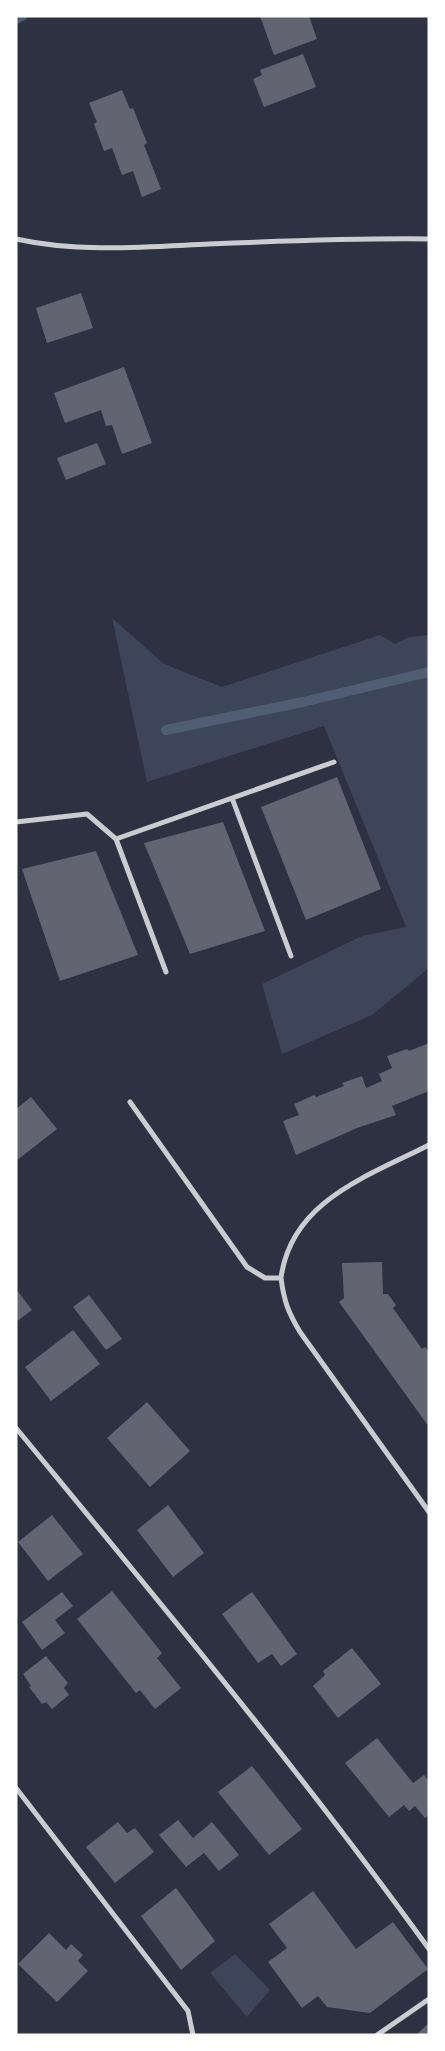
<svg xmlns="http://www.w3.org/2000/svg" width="445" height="2051" font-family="'DM Sans',sans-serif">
	<rect width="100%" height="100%" fill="#2d3142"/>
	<path fill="#3c4559" d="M112 618 164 664 222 687 380 635 395 644 409 637 429 635V968L372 1015 282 1054 262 984 362 936 406 927 324 726 147 782Z
		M235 1954 270 1990 247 2017 210 1973Z"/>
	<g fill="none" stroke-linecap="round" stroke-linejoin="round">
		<path stroke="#4f5d75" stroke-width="10" d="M16 19 22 16
			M166 730 303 702 429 672"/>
	</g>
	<path fill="#626471" d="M260 16H309L317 39 274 55Z
		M303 54 316 87 264 107 253 79 262 75 260 70Z
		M122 90 130 109 133 108 147 143 144 145 161 189 142 197 133 171 122 175 112 148 104 151 94 124 97 122 89 103Z
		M81 293 93 328 47 343 36 308Z
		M124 367 152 443 122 454 112 425 106 426 101 410 65 423 54 393Z
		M97 443 106 464 66 480 57 458Z
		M337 777 381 889 306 920 261 807Z
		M223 822 265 931 190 954 144 843Z
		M96 851 138 955 60 981 22 869Z
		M429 1043V1091L392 1106 396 1115 357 1128 296 1155 283 1121 299 1115 294 1104 314 1095 316 1097 344 1086 342 1083 362 1076 366 1088 382 1081 379 1074 392 1068 387 1056 407 1049 409 1051Z
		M31 1097 57 1129 16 1161V1109Z
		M382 1262 383 1294H388L396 1305 393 1308 422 1349 425 1347 429 1352V1427L339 1302 344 1298 342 1263Z
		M16 1289 32 1310 16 1322Z
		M89 1295 122 1339 106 1350 73 1307Z
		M73 1330 100 1364 51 1401 25 1367Z
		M147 1402 190 1451 150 1487 107 1438Z
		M168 1505 204 1553 173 1577 137 1530Z
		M52 1515 83 1554 48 1581 18 1542Z
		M112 1591 162 1653 157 1658 181 1688 155 1709 140 1690 136 1693 77 1619Z
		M62 1592 73 1606 55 1620 65 1633 42 1650 22 1622Z
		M252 1592 297 1654 281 1666 272 1654 258 1663 222 1614Z
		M352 1648 381 1684 338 1718 313 1686 325 1675 323 1671Z
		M46 1656 68 1683 64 1688 69 1695 52 1709 46 1702 42 1704 29 1687 31 1686 23 1674Z
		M377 1738 413 1783 424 1775 429 1781V1815L425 1818 415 1806 409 1811 404 1805 389 1817 345 1763Z
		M252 1766 302 1829 269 1855 218 1792Z
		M178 1820 193 1838 212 1822 239 1855 219 1871 204 1853 186 1867 159 1835Z
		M118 1822 127 1833 135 1828 154 1852 115 1883 86 1847Z
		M176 1888 215 1941 181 1970 141 1916Z
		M313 1891 356 1949 393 1922 428 1969 370 2013 327 2007 318 1996 302 2008 268 1962 287 1948 269 1924Z
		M49 1933 66 1950 71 1944 83 1955 78 1961 88 1971 57 2002 18 1964Z
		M429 2023V2035H416Z"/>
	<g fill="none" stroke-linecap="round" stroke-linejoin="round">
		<path stroke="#caccd0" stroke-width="5" d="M16 239C79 253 145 247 209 244 282 241 355 238 429 239
			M232 798 291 956
			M16 822 87 814 116 839 334 762
			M116 839 166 972
			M130 1102 247 1267 265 1278H281C284 1301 288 1312 300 1332L429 1512
			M281 1278C291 1201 368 1176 429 1145
			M16 1428C157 1599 299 1769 429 1949
			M16 1788 188 2011 193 2035
			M377 2035 429 1999"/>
	</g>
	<rect width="445" height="2051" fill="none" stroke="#ffffff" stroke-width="35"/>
</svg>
